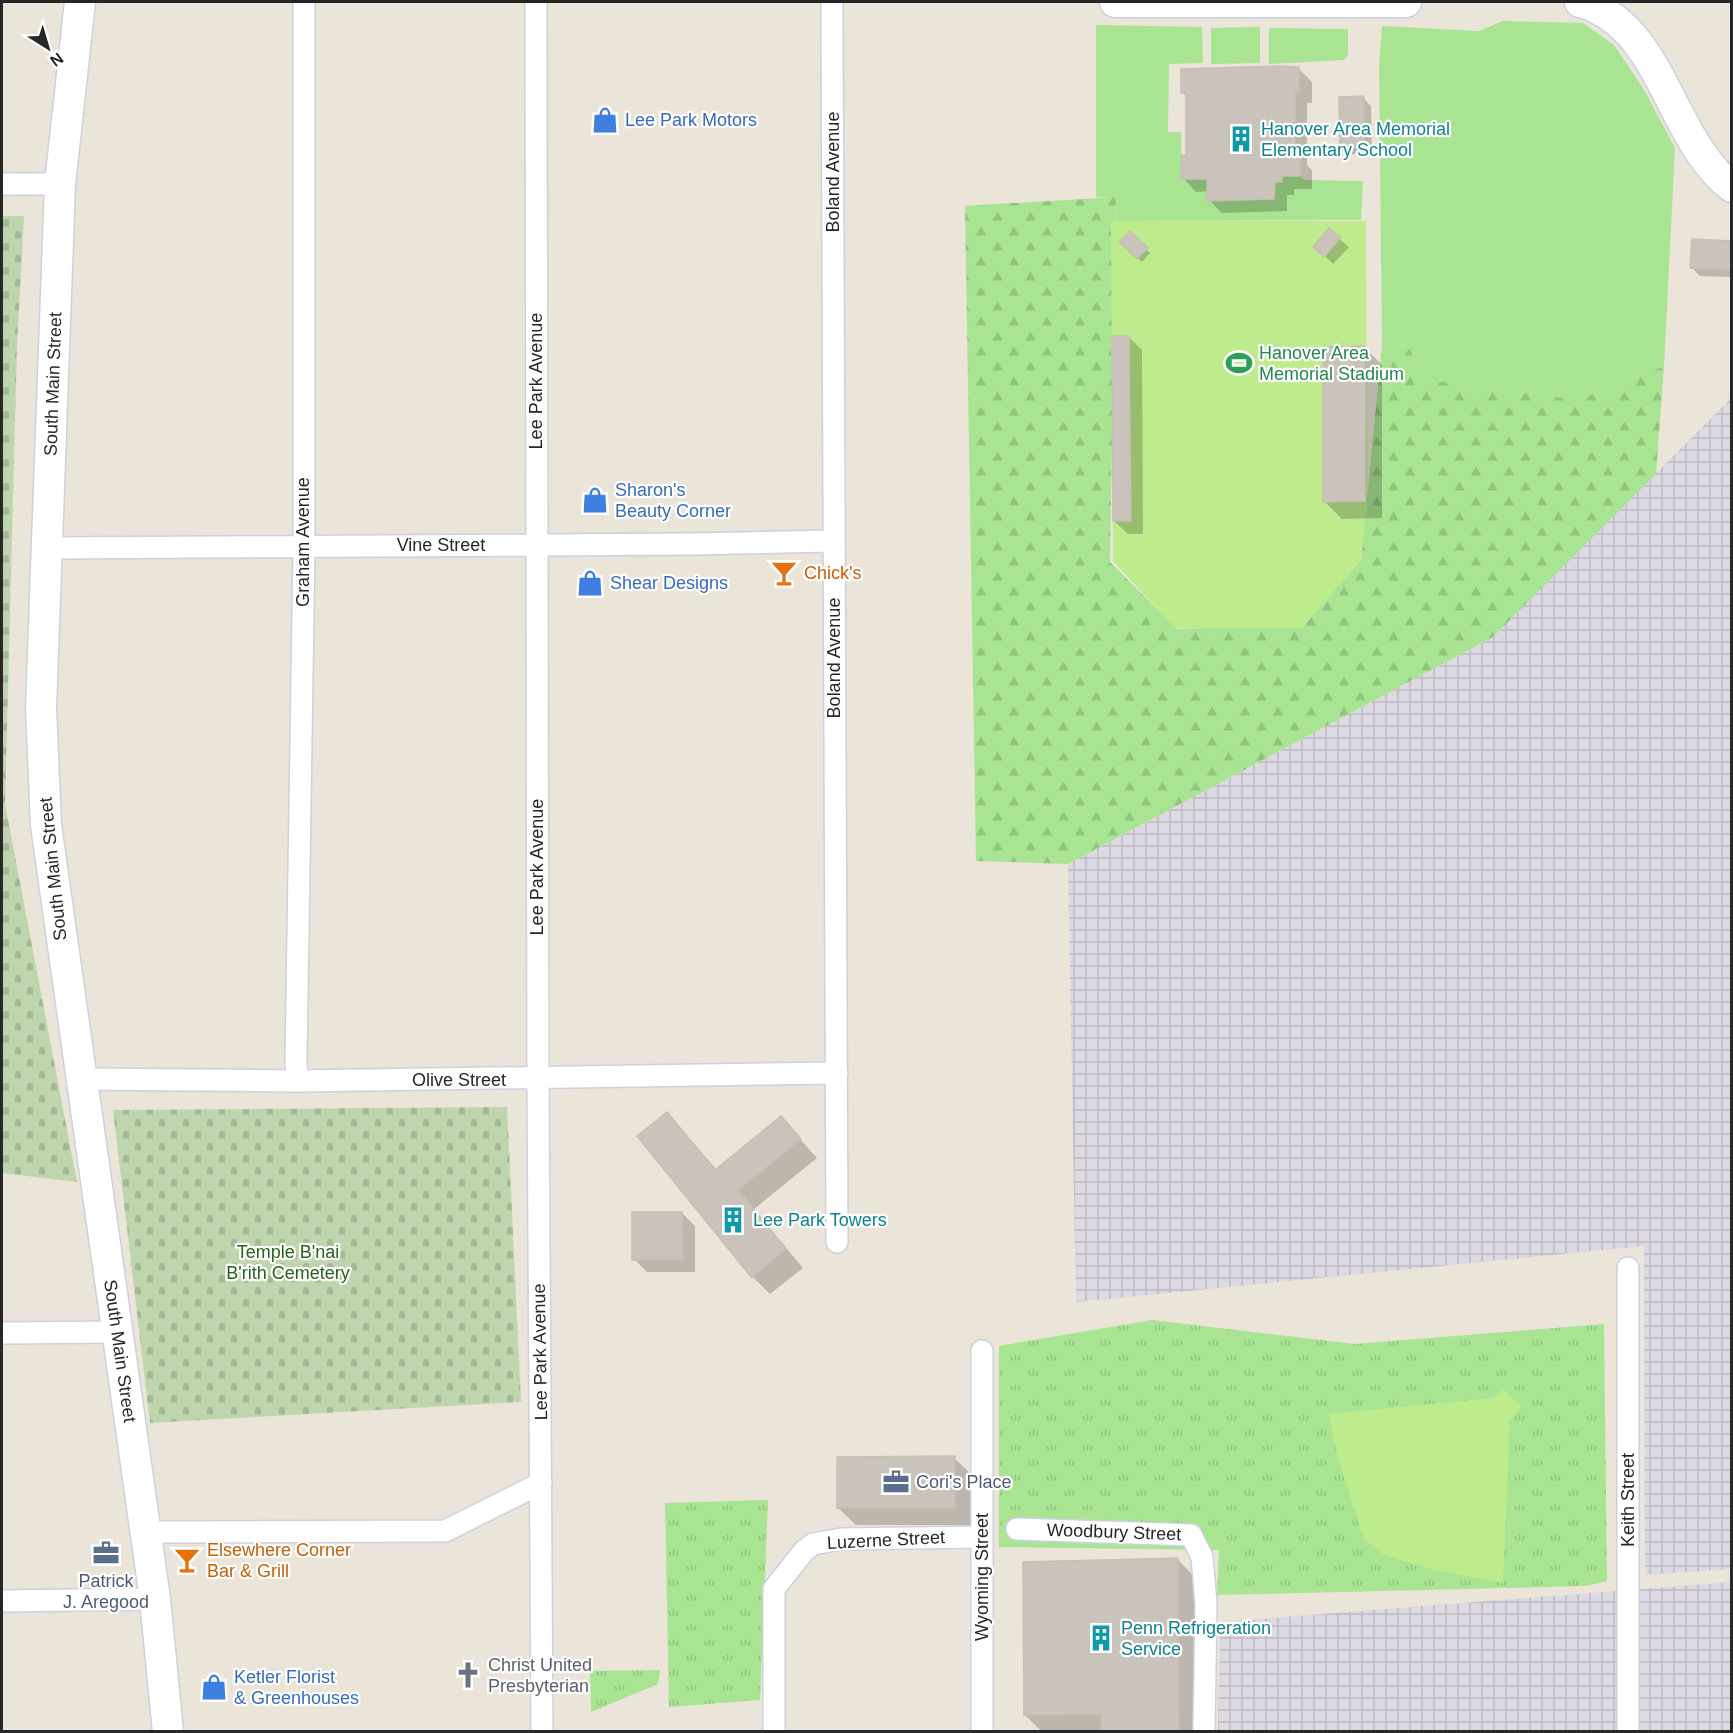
<svg xmlns="http://www.w3.org/2000/svg" width="1733" height="1733" font-family="Helvetica,sans-serif">
	<defs>
		<pattern id="industrial-grid" width="8" height="8" patternUnits="userSpaceOnUse" patternTransform="scale(1.5)"><rect width="8" height="8" fill="#dcd9e2"/><path d="M0 4h8M4 0v8" fill="none" stroke="#bdbac2"/></pattern>
		<pattern id="forest-firs" width="22" height="20" patternUnits="userSpaceOnUse" patternTransform="scale(1.5)"><rect width="22" height="20" fill="#a9e492"/><path d="M5 1l3.5 6h-7zM16 11l3.5 6h-7z" fill="#91c47e"/></pattern>
		<pattern id="cemetery-stones" width="16" height="16" patternUnits="userSpaceOnUse" patternTransform="scale(1.5)"><rect width="16" height="16" fill="#bfd5ae"/><path d="M2 7V4a2 2 0 0 1 4 0v3zM10 15v-3a2 2 0 0 1 4 0v3z" fill="#a4b796"/></pattern>
		<pattern id="park-tufts" width="24" height="20" patternUnits="userSpaceOnUse" patternTransform="scale(1.5)"><rect width="24" height="20" fill="#a9e492"/><path d="M3 7l-1-3M5 7V3M7 7l1-3M15 17l-1-3M17 17v-4M19 17l1-3" fill="none" stroke="#91c47e"/></pattern>
	</defs>
	<rect width="100%" height="100%" fill="#ebe4d8"/>
	<path fill="url(#industrial-grid)" d="M1731 398V1569L1645 1575 1644 1246 1076 1302 1068 864 1493 637Z
		M1731 1582V1731L1218 1732 1220 1622Z"/>
	<path fill="#a9e492" d="M1503 21 1583 23 1614 45 1643 88 1675 148 1664 366 1579 400 1428 380 1408 347 1382 345 1379 64 1382 26 1479 31Z
		M1096 25 1202 27 1203 63 1169 64 1168 132H1181L1182 179H1207V201L1274 199 1275 182H1282V176H1300L1304 180 1363 181 1361 220 1116 221V198L1096 197Z
		M1260 27V63L1211 64V28Z
		M1269 28 1348 29V55L1344 60 1269 64Z"/>
	<path fill="url(#forest-firs)" d="M1116 197 1110 562 1177 629 1303 625 1361 560 1382 345 1408 347 1428 380 1579 400 1664 366 1656 474 1493 637 1068 864 976 861 965 206Z"/>
	<path fill="url(#cemetery-stones)" d="M2 216H24L17 345 5 804 77 1182 2 1173Z
		M507 1107 521 1402 150 1423 113 1110Z"/>
	<path fill="url(#park-tufts)" d="M1152 1320 1355 1344 1604 1324 1607 1581 1586 1586 1217 1595 1219 1550 999 1547V1346Z
		M768 1500 760 1700 669 1707 665 1503Z
		M660 1670 658 1684 591 1712 590 1671Z"/>
	<path fill="#beec8d" d="M1111 221H1366L1367 505 1361 560 1302 628H1175L1113 561Z
		M1503 1389 1522 1407 1510 1419 1503 1583 1431 1569 1383 1554 1364 1539 1337 1455 1329 1414 1493 1398Z"/>
	<path fill="#0003" d="M1206 68 1299 69 1312 82V103H1307V165L1312 170V189H1294V195H1287V211L1222 213 1209 200V191L1196 192 1183 178 1188 157 1187 97 1183 93Z
		M1363 98 1371 106 1372 154H1350L1341 145Z
		M1329 230 1349 247 1333 264 1324 255Z
		M1130 233 1150 253 1142 262 1121 242Z
		M1693 240 1732 242V277L1700 276 1692 268Z
		M1129 337 1142 350 1143 534H1128L1114 521Z
		M1364 347 1382 365V518L1342 519 1324 501Z
		M667 1114 717 1170 781 1118 817 1158 754 1209 803 1268 770 1294 753 1277Z
		M682 1213 695 1226V1272H647L634 1259Z
		M954 1458 972 1475V1525H856L838 1508Z
		M1178 1560 1195 1577 1196 1732H1042L1025 1715Z"/>
	<path fill="#c9c3bb" stroke="#c6c0b2" stroke-width="1.5" d="M1277 66 1299 67V91H1295V156H1300V176H1282V182H1275L1274 199 1207 201V179H1182L1181 155 1186 156V93H1181V69Z
		M1364 96V146H1340L1339 97Z
		M1329 228 1341 237 1324 257 1313 247Z
		M1130 231 1148 248 1137 259 1119 242Z
		M1692 239 1731 241V270L1690 268Z
		M1112 336H1129L1131 521H1113Z
		M1365 346V501L1323 502V347Z
		M667 1112 715 1170 781 1116 801 1139 738 1190 786 1249 752 1278 637 1136Z
		M632 1212H682L683 1259 632 1260Z
		M955 1456V1508H837V1457Z
		M1178 1558 1179 1731H1101V1714L1024 1715 1023 1562Z"/>
	<g fill="none" stroke-linecap="round" stroke-linejoin="round">
		<g stroke="#cdd0e1" stroke-width="24">
			<path id="street" d="M536 2 538 1079 542 1732
				M832 2 837 1242
				M2 184H60
				M48 548 693 544 833 541
				M82 1079 298 1081 837 1073
				M298 1081 296 1064 304 546V2
				M2 1333 117 1332
				M1017 1529 1191 1535 1202 1557 1206 1604 1204 1732
				M146 1532 445 1531 541 1483
				M2 1601 155 1599
				M774 1732V1589L804 1551 813 1544 841 1539 981 1537
				M982 1732V1351
				M1628 1732V1268"/>
		</g>
		<g stroke="#cdd0e1" stroke-width="33">
			<path id="secondary" d="M80 2 60 184 41 708 46 825 155 1599 168 1732
				M1115 2H1406
				M1580 2C1663 24 1669 140 1732 187"/>
		</g>
		<use href="#street" stroke="#fff" stroke-width="21"/>
		<use href="#secondary" stroke="#fff" stroke-width="30"/>
	</g>
	<defs>
		<g id="shop-bare" transform="scale(2.07)"><path d="M-5-2.5h2.3a2.7 3.5 0 0 1 5.4 0H5L5.5 6h-11ZM-1.5-2.5h3a1.5 2.3 0 0 0-3 0Z" fill="#3f7fe0" stroke="#fff" stroke-width="2.5" paint-order="stroke"/></g>
		<g id="building-bare" transform="scale(2.07)"><path d="M-4-6H4V6H1V3H-1V6H-4ZM-2.5-4.3h1.7v1.8h-1.7ZM.8-4.3h1.7v1.8H.8ZM-2.5-1h1.7V.8h-1.7ZM.8-1h1.7V.8H.8Z" fill="#0f9aa8" stroke="#fff" stroke-width="2.5" paint-order="stroke"/></g>
		<g id="stadium-bare" transform="scale(2.07)"><path d="M0-5a6.5 5 0 1 0 0 10a6.5 5 0 1 0 0-10ZM-3.5-1.8h7v3.6h-7Z" fill="#2e9e5b" stroke="#fff" stroke-width="2.5" paint-order="stroke"/></g>
		<g id="bar-bare" transform="scale(2.07)"><path d="M-6-5H6L.8 .8V4.5H3.5V6h-7V4.5H-.8V.8Z" fill="#e8710a" stroke="#fff" stroke-width="2.5" paint-order="stroke"/></g>
		<g id="office-bare" transform="scale(2.07)"><path d="M-6-3h4V-5.5h4V-3h4V5H-6ZM-1-4.5V-3h2v-1.5ZM-6 0V1H6V0Z" fill="#5c6f8a" stroke="#fff" stroke-width="2.5" paint-order="stroke"/></g>
		<g id="church-bare" transform="scale(2.07)"><path d="M-1.2-6h2.4v3.5h3.3v2.4h-3.3V6h-2.4V-.1h-3.3v-2.4h3.3Z" fill="#6b7280" stroke="#fff" stroke-width="2.5" paint-order="stroke"/></g>
	</defs>
	<g fill-rule="evenodd">
		<use href="#shop-bare" x="605" y="120"/>
		<use href="#building-bare" x="1241" y="139"/>
		<use href="#stadium-bare" x="1239" y="363"/>
		<use href="#shop-bare" x="595" y="500"/>
		<use href="#bar-bare" x="784" y="573"/>
		<use href="#shop-bare" x="590" y="583"/>
		<use href="#building-bare" x="733" y="1220"/>
		<use href="#office-bare" x="896" y="1482"/>
		<use href="#office-bare" x="106" y="1553"/>
		<use href="#bar-bare" x="187" y="1560"/>
		<use href="#building-bare" x="1101" y="1638"/>
		<use href="#church-bare" x="468" y="1675"/>
		<use href="#shop-bare" x="214" y="1687"/>
	</g>
	<g text-anchor="middle" dominant-baseline="central" stroke-width="4.5" stroke-linejoin="round" paint-order="stroke">
		<g font-size="18" fill="#366cbe" stroke="#fff" text-anchor="start">
			<text x="625" y="120">Lee Park Motors</text>
			<text x="615" y="490">Sharon's<tspan x="615" dy="21">Beauty Corner</tspan></text>
			<text x="610" y="583">Shear Designs</text>
			<text x="234" y="1677">Ketler Florist<tspan x="234" dy="21">&amp; Greenhouses</tspan></text>
		</g>
		<g font-size="18" fill="#0d838f" stroke="#fff" text-anchor="start">
			<text x="1261" y="129">Hanover Area Memorial<tspan x="1261" dy="21">Elementary School</tspan></text>
			<text x="753" y="1220">Lee Park Towers</text>
			<text x="1121" y="1628">Penn Refrigeration<tspan x="1121" dy="21">Service</tspan></text>
		</g>
		<g font-size="18" fill="#272727" stroke="#fff">
			<text transform="translate(833 172) rotate(-90)">Boland Avenue</text>
			<text transform="translate(536 381) rotate(-90)">Lee Park Avenue</text>
			<text transform="translate(53 384) rotate(-88)">South Main Street</text>
			<text transform="translate(303 542) rotate(-90)">Graham Avenue</text>
			<text x="441" y="545">Vine Street</text>
			<text transform="translate(834 658) rotate(-90)">Boland Avenue</text>
			<text transform="translate(537 867) rotate(-90)">Lee Park Avenue</text>
			<text transform="translate(53 869) rotate(-96)">South Main Street</text>
			<text x="459" y="1080">Olive Street</text>
			<text transform="translate(120 1351) rotate(82)">South Main Street</text>
			<text transform="translate(540 1352) rotate(-91)">Lee Park Avenue</text>
			<text transform="translate(1628 1500) rotate(-90)">Keith Street</text>
			<text transform="translate(1114 1532) rotate(2)">Woodbury Street</text>
			<text transform="translate(886 1540) rotate(-3)">Luzerne Street</text>
			<text transform="translate(982 1577) rotate(-90)">Wyoming Street</text>
		</g>
		<g font-size="18" fill="#27864d" stroke="#fff" text-anchor="start">
			<text x="1259" y="353">Hanover Area<tspan x="1259" dy="21">Memorial Stadium</tspan></text>
		</g>
		<g font-size="18" fill="#c56008" stroke="#fff" text-anchor="start">
			<text x="804" y="573">Chick's</text>
			<text x="207" y="1550">Elsewhere Corner<tspan x="207" dy="21">Bar &amp; Grill</tspan></text>
		</g>
		<g font-size="18" fill="#236517" stroke="#fff">
			<text x="288" y="1252">Temple B'nai<tspan x="288" dy="21">B'rith Cemetery</tspan></text>
		</g>
		<g font-size="18" fill="#4e5e75" stroke="#fff" text-anchor="start">
			<text x="916" y="1482">Cori's Place</text>
			<text x="106" y="1581" text-anchor="middle">Patrick<tspan x="106" dy="21">J. Aregood</tspan></text>
		</g>
		<g font-size="18" fill="#5b616d" stroke="#fff" text-anchor="start">
			<text x="488" y="1665">Christ United<tspan x="488" dy="21">Presbyterian</tspan></text>
		</g>
	</g>
	<rect width="1733" height="1733" fill="none" stroke="#272727" stroke-width="6"/>
	<g transform="translate(48 48) rotate(143)" stroke="#ffffff" stroke-width="4.5" paint-order="stroke">
	<path d="M0-4.5L10 22L0 15L-10 22Z" fill="#272727"/>
	<text y="-9" font-size="16" font-weight="bold" text-anchor="middle" fill="#272727">N</text>
	</g>
</svg>
